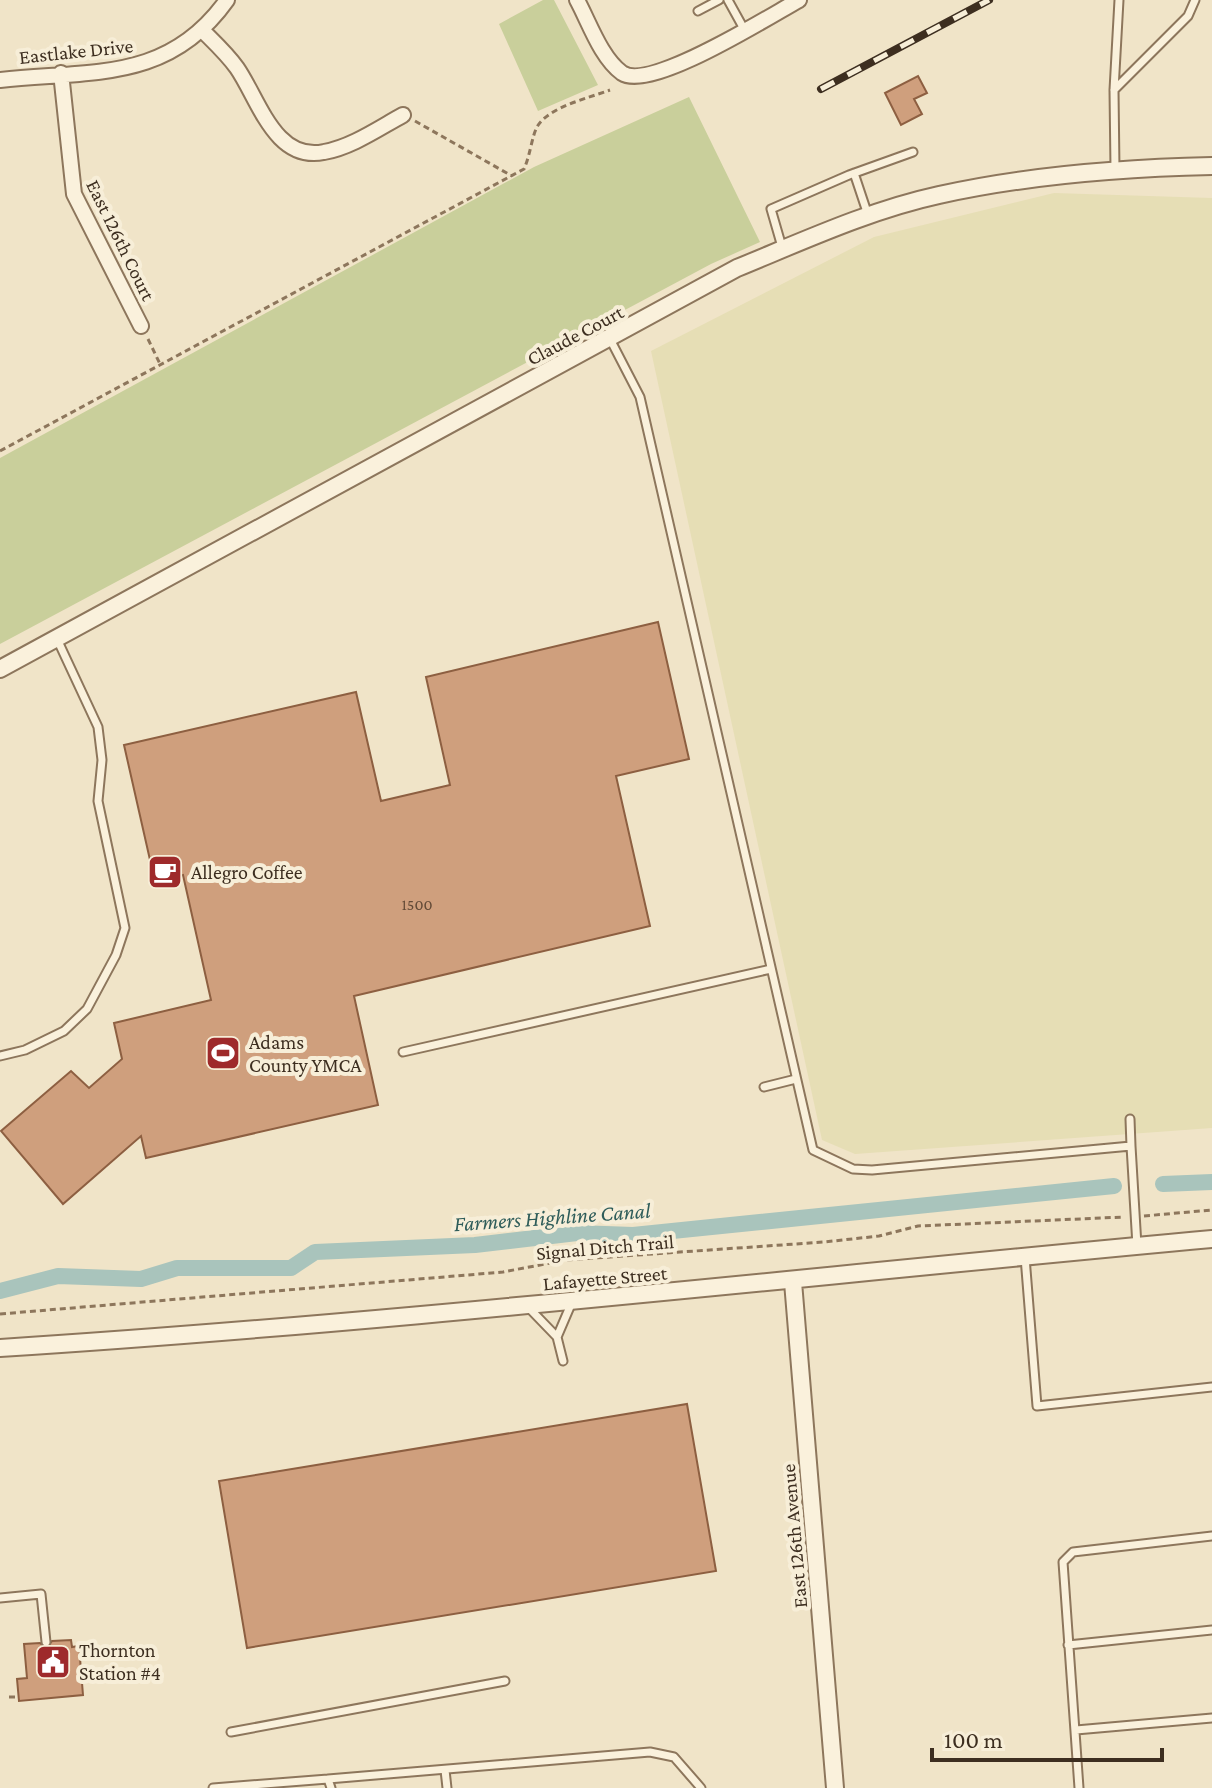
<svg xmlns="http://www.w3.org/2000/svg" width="1212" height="1788" font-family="'Crimson Pro',serif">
	<rect width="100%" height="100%" fill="#f0e4c8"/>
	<path fill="#e6deb5" d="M1054 193 1212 198V1128L855 1154 822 1140 651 351 874 237Z"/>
	<path fill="#c9cf9b" d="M543 0H554L598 85 538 111 499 24Z
		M689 97 760 242 711 264 0 644V458L534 167Z"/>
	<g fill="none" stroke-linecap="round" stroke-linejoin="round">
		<path stroke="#a9c4bc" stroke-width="16" d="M1163 1184 1212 1182
			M0 1291 58 1276 141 1279 177 1268H291L315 1252 475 1245 577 1233 633 1235 1114 1186"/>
	</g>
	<path fill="#cf9f7d" stroke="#8d5f41" stroke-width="2" d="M918 76 927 93 914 99 922 114 901 125 885 93Z
		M658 622 689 759 616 776 650 926 354 996 378 1105 146 1158 141 1136 63 1204 1 1131 71 1071 89 1088 122 1059 114 1023 211 1000 183 875 155 882 124 745 356 692 381 801 450 785 426 677Z
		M687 1404 716 1571 247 1648 219 1481Z
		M71 1640 72 1647 79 1646 83 1695 19 1701 17 1679 27 1678 24 1644 40 1643 46 1648 52 1641Z"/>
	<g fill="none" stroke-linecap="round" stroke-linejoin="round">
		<g stroke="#8d765c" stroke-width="11">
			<path id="service" d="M728 0 744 29
				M698 11 719 0
				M1114 90 1188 16 1195 0
				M1115 169 1114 90 1119 0
				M854 173 868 215
				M782 247 771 209 849 175 913 152
				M610 339 640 397 813 1150 853 1169 872 1170 1131 1146 1137 1246
				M403 1052 771 969
				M0 1056 25 1050 64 1031 87 1009 116 955 125 928 98 801 102 760 98 727 57 639
				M764 1087 796 1079
				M1130 1119 1131 1146
				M1025 1257 1037 1406 1212 1387
				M528 1307 557 1337 563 1361
				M557 1337 572 1302
				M0 1598 41 1594 46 1642
				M1068 1645 1212 1630
				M1076 1730 1212 1718
				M231 1732 505 1681
				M445 1770 447 1788
				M328 1779 650 1752 674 1757 701 1788
				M213 1788 328 1779 331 1788
				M1079 1788 1063 1562 1073 1552 1212 1536"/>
		</g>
		<g stroke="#8d765c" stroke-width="18">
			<path id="minor" d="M577 0C589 22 601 58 622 73 650 92 768 17 799 0
				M203 31C215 43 227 54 237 68 259 100 275 162 324 152 352 147 379 128 403 115
				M61 73 74 194 141 326
				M0 80C91 70 168 83 227 0"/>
		</g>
		<g stroke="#8d765c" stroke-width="20">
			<path id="tertiary" d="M0 669 737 268C803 241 870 210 939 195 1029 175 1120 168 1212 166
				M793 1282 835 1788
				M0 1348C405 1322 808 1276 1212 1239"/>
		</g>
		<path stroke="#8d765c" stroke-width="3" stroke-dasharray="6 4" stroke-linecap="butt" d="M415 121 512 176
			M148 339 160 364
			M0 451 524 169C530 156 532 136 537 127 548 107 589 98 610 90
			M1144 1216 1212 1210
			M0 1314 503 1272 566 1260 824 1242 879 1236 918 1226 1124 1217
			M9 1697H18"/>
		<use href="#service" stroke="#faf1dc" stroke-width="7"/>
		<use href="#minor" stroke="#faf1dc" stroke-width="14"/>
		<use href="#tertiary" stroke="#faf1dc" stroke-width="16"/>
		<g stroke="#3d2e20" stroke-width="8">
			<path id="rail" d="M821 89 989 0"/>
		</g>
		<use href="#rail" stroke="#f7eed8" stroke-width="5" stroke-dasharray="15" stroke-linecap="butt"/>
	</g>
	<defs>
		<g id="cafe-square" transform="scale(1.8)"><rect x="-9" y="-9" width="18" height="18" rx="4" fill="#9e2a2b" stroke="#f7eed8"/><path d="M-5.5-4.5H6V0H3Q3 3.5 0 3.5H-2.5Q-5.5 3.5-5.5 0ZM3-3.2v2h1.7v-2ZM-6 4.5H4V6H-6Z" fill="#fff"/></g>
		<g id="stadium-square" transform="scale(1.8)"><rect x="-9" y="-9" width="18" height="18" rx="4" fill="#9e2a2b" stroke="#f7eed8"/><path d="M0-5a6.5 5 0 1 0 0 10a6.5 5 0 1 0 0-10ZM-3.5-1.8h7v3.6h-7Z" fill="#fff"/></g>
		<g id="civic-square" transform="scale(1.8)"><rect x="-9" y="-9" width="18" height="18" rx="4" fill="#9e2a2b" stroke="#f7eed8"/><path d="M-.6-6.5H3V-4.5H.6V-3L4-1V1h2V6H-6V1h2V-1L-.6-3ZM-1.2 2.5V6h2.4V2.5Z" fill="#fff"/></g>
	</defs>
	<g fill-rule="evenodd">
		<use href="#cafe-square" x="165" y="872"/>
		<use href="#stadium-square" x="223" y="1053"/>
		<use href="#civic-square" x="53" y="1662"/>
	</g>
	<g text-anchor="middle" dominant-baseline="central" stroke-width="8" stroke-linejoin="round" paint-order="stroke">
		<g font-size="16" fill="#624a37">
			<text x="417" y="904">1500</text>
		</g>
		<g font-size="20" fill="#3d2e20" stroke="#f7eed8">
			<text transform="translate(76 51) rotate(-6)">Eastlake Drive</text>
			<text transform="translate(121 240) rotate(64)">East 126th Court</text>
			<text transform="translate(575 335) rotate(-28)">Claude Court</text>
			<text transform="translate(605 1247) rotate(-5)">Signal Ditch Trail</text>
			<text transform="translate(605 1278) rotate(-5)">Lafayette Street</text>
			<text transform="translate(794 1536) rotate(-95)">East 126th Avenue</text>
		</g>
		<g font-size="20" fill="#3d2e20" stroke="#f7eed8" text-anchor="start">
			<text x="191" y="872">Allegro Coffee</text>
			<text x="249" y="1042">Adams<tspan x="249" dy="23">County YMCA</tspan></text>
			<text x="79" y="1650">Thornton<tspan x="79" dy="23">Station #4</tspan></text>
		</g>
		<g font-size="22" font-style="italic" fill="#2f5d5a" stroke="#f7eed8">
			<text transform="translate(552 1217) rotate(-4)">Farmers Highline Canal</text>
		</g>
	</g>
	<path d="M932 1748v12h230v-12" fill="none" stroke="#3d2e20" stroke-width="4"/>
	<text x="944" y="1748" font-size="24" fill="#3d2e20" stroke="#f7eed8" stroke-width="6" paint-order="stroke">100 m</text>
</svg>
